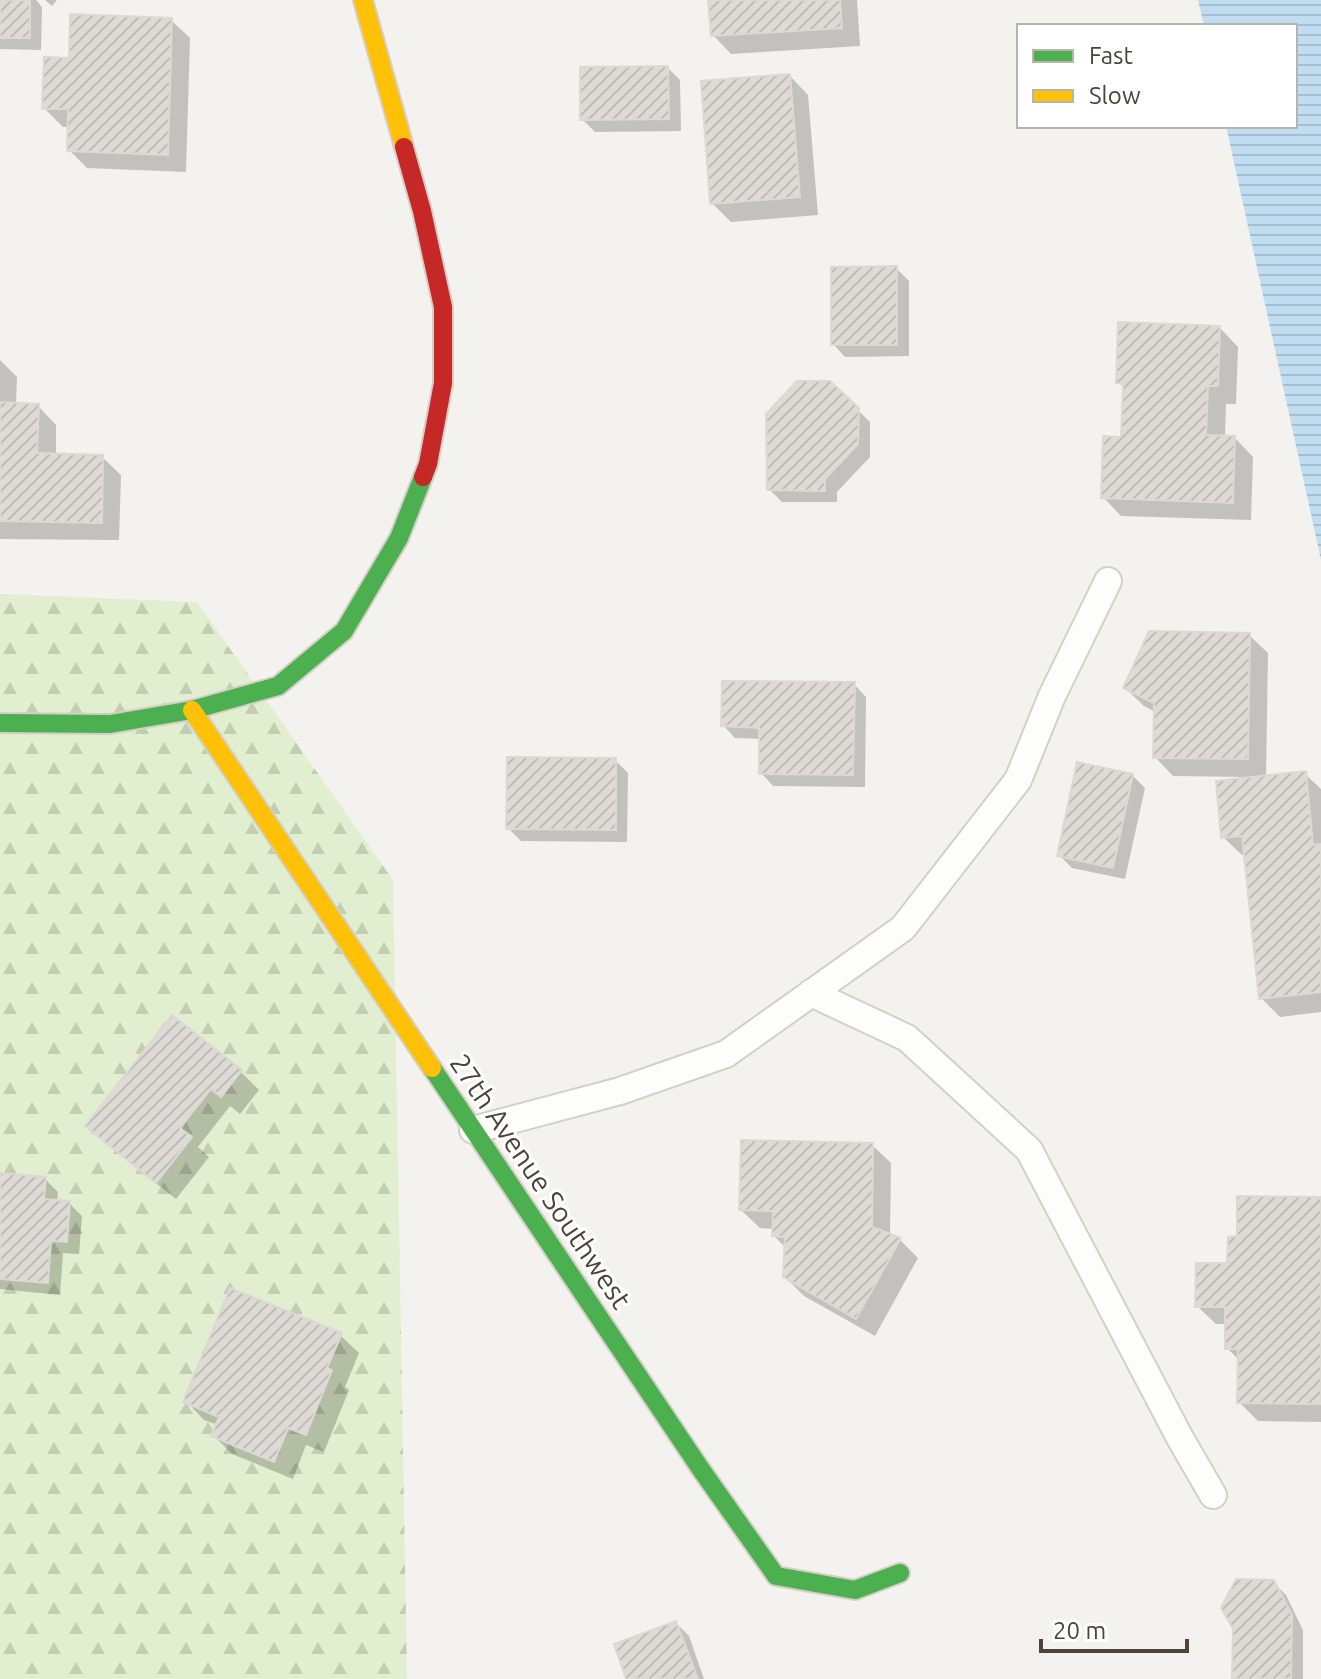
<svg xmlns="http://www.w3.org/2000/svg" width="1321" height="1679" font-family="Ubuntu,sans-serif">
	<defs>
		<pattern id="forest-firs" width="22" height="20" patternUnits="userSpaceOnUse" patternTransform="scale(2)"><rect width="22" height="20" fill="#e1eecf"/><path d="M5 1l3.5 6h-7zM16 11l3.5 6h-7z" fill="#c3cdb2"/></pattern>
		<pattern id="water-rules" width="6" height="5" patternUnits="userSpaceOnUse" patternTransform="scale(2)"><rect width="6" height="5" fill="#c0ddf1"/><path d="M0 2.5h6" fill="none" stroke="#a6bfcf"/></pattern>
		<pattern id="building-hatch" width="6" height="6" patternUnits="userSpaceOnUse" patternTransform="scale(2)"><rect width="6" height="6" fill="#dedbd6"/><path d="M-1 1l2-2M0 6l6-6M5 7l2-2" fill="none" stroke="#c0bdb8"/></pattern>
	</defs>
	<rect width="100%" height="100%" fill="#f4f2ee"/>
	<path fill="url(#forest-firs)" d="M0 594 197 602 393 880 407 1679H0Z"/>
	<path fill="url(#water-rules)" d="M1198 0H1321V560L1226 126H1295V26H1204Z"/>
	<path fill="#0003" d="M0 0H36L42 7 41 50 0 49Z
		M45 0H57L52 6Z
		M710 0H857L860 46 731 54 713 35Z
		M171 20 190 38 186 172 87 168 69 150V127H63L44 108 71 60Z
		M668 68 680 80 681 131 595 132 582 119Z
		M790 76 808 95 818 215 731 222 712 203Z
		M896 268 909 281V356L845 357 833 344Z
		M1220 328 1238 347 1236 404H1226L1225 438H1235L1253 457 1251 520 1121 516 1103 497 1123 439 1125 389 1118 382Z
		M0 360 17 377 16 405 38 406 56 425V455L102 457 121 475 119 540 0 539Z
		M857 409 870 422V457L837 492V502H782L769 489Z
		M1249 635 1268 653 1266 778 1305 774 1321 789V1012L1280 1017 1261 998 1246 855H1242L1223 837 1248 777 1173 776 1155 757V712L1144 706 1125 688Z
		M854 684 866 697 865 787 773 786 761 773V739L735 738 723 725Z
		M615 760 628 773 627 842 521 841 508 828Z
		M1132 775 1145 788 1125 879 1072 868 1059 855Z
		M172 1018 241 1072 259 1090 240 1114 230 1106 198 1147 209 1157 176 1199 106 1144 87 1125Z
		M872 1145 891 1163 890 1236 900 1240 918 1258 875 1336 804 1296 785 1277 786 1248 774 1236V1229L760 1228 741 1210Z
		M0 1175 45 1179 58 1192 57 1202 69 1203 82 1216 79 1254 63 1253 60 1295 0 1289Z
		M1321 1199V1422L1258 1421 1239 1402 1240 1361 1227 1348V1324H1216L1197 1306 1229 1265 1239 1238Z
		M340 1335 359 1353 345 1387 349 1390 324 1452 306 1445 293 1479 232 1454 214 1436 218 1425 204 1420 186 1401Z
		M1273 1582 1286 1595 1303 1630V1679H1234Z
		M676 1623 689 1636 704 1679H629Z"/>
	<path fill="url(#building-hatch)" stroke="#dcd9d4" stroke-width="2" d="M0 0H30V38H0Z
		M708 0H840L842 28 711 36Z
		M70 14 172 18 168 155 67 151 68 109H42L44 57 69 58Z
		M668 66 669 119 580 120V67Z
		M790 74 800 197 710 204 701 81Z
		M897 266V345H831V267Z
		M1118 322 1220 326 1218 386H1208L1206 435 1235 436 1233 503 1101 498 1103 436 1121 437 1123 384 1116 383Z
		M797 381H830L859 408 858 444 825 479V491L767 490 766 414Z
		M0 402 39 404 37 453 103 455 102 523 0 521Z
		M1149 631 1250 633 1248 759 1153 758 1154 703 1123 688Z
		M722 681 855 682 853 775 759 774V728L721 726Z
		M507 757 616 758V830L506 829Z
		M1077 762 1133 774 1113 868 1057 856Z
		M1306 771 1313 845 1321 844V992L1259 999 1242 836 1221 838 1216 781Z
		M172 1015 242 1070 221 1097 211 1089 180 1128 192 1137 156 1183 85 1126Z
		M741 1140 873 1143 872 1227 901 1238 856 1319 783 1277 785 1237 772 1236 773 1211 739 1210Z
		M0 1173 46 1177 44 1199 70 1201 67 1242 51 1241 48 1283 0 1279Z
		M1237 1196 1321 1197V1404L1237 1403 1238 1349H1225V1307H1195L1196 1263H1227L1228 1237 1237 1236Z
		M230 1288 342 1333 327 1368 332 1370 306 1435 288 1428 274 1462 211 1436 219 1417 183 1402Z
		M1236 1579 1274 1580 1292 1615 1291 1679H1232L1233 1629 1221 1608Z
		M676 1621 698 1679H626L614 1644Z"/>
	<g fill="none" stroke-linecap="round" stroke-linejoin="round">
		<g stroke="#d2d0cb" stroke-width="30">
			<path id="lane" d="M811 993 907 1038 1029 1150 1180 1438 1213 1495
				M473 1130 620 1091 726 1054 903 928 1018 780 1052 696 1108 581"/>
		</g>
		<g stroke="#d3cfc5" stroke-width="22">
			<path id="fast" d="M0 723 110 724 192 710 278 686 344 631 399 538 423 477
				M432 1068 700 1468 776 1576 855 1590 900 1573"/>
		</g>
		<g stroke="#d3cfc5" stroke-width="22">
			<path id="slow" d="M363 0 404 147
				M192 710 432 1068"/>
		</g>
		<g stroke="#d3cfc5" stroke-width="22">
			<path id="jam" d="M404 147 422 211 443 307V383L428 464 423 477"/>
		</g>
		<use href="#lane" stroke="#fdfdfc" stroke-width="26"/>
		<use href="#fast" stroke="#4caf50" stroke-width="18"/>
		<use href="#slow" stroke="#ffc107" stroke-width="18"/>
		<use href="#jam" stroke="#c62828" stroke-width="18"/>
	</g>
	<g text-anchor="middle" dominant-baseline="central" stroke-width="6" stroke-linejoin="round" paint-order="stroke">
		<g font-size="28" fill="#4b4439" stroke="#fff">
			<text transform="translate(541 1181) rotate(56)">27th Avenue Southwest</text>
		</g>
	</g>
	<rect x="1017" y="24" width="280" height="104" fill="#ffffff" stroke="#b7b4b0" stroke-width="2"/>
	<rect x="1033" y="50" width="40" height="12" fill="#4caf50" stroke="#b7b4b0" stroke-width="2"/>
	<text x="1089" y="64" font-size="24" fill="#4b4439">Fast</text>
	<rect x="1033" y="90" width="40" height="12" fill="#ffc107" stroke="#b7b4b0" stroke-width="2"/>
	<text x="1089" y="104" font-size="24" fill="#4b4439">Slow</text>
	<path d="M1041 1639v12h146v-12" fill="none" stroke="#4b4439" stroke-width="4"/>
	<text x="1053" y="1639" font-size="24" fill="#4b4439" stroke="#ffffff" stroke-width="6" paint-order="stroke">20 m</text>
</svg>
